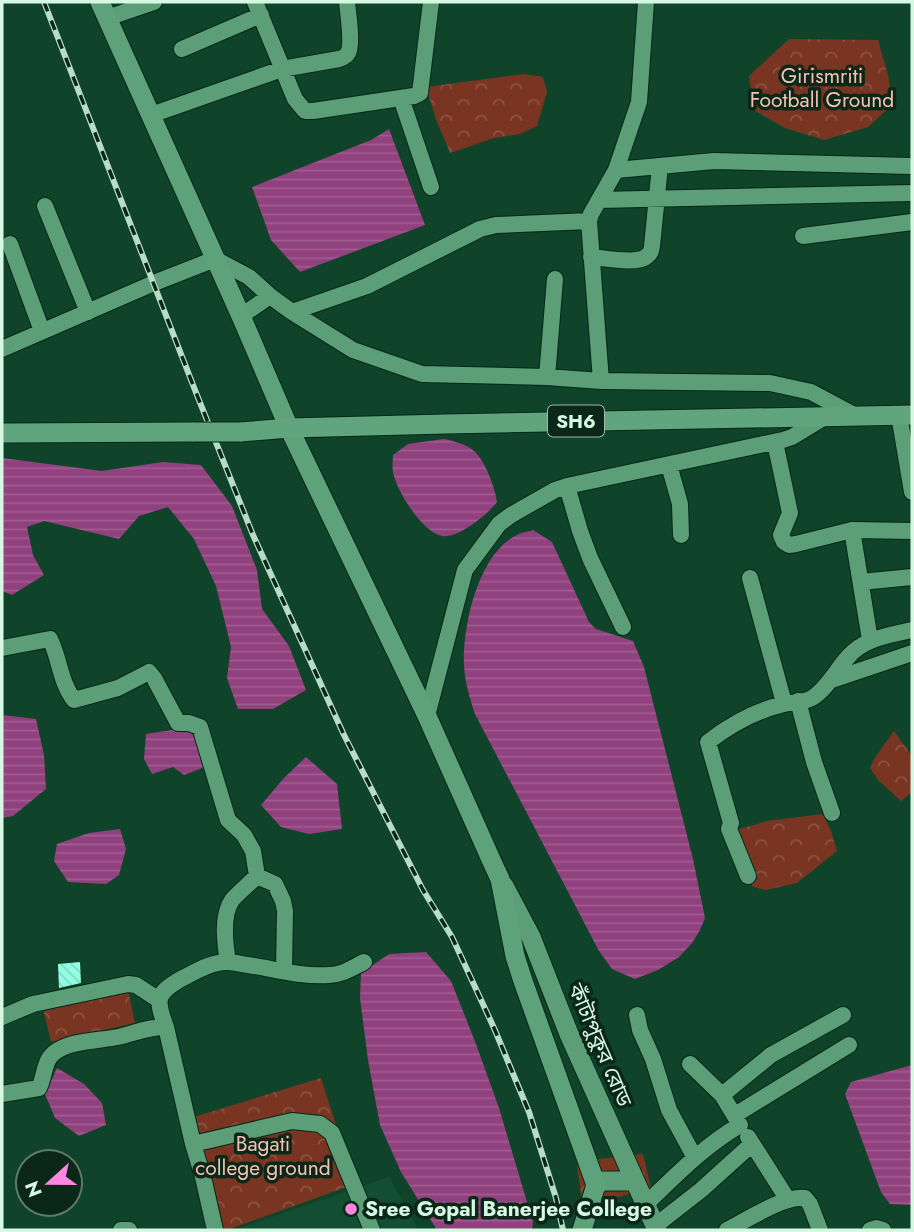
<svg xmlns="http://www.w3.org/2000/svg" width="914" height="1232" font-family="Jost,'Noto Sans Bengali',sans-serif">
	<defs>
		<pattern id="park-crowns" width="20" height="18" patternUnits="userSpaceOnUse" patternTransform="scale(1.75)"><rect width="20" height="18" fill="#793521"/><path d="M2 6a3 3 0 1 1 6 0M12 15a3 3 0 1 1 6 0" fill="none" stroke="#8b5341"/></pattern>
		<pattern id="water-rules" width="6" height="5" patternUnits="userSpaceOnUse" patternTransform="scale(1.75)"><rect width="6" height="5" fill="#90417e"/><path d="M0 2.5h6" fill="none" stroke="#9f5d90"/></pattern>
		<pattern id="building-back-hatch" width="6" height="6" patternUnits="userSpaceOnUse" patternTransform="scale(1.75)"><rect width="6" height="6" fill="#92fde4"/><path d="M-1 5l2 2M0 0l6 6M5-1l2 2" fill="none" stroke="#82d9c4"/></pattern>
	</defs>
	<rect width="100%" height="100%" fill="#10442a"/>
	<path fill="#124f32" d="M389 1177 419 1230H234Z"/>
	<path fill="url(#park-crowns)" d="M789 39 878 40 888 75 893 104 868 127 824 140 785 128 754 110 749 76Z
		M524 74 543 77 547 92 537 126 520 134 494 138 450 153 436 119 426 87Z
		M894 731 912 756V792L901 801 878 780 870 768 874 759Z
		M823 814 831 831 837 851 797 883 766 890 753 887 734 849 733 831 767 821Z
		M127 985 135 1023 51 1042 42 1004Z
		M321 1078 355 1184 227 1230H221L194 1117Z
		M643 1154 651 1188 583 1207 577 1166 599 1159Z"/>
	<path fill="url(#water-rules)" d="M389 129 425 225 300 272 271 240 252 187 371 140Z
		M444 439C453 441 462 443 470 448 484 456 495 487 497 502 488 514 458 539 442 536 422 532 396 490 393 472 392 467 393 460 393 455L408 444Z
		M2 458 102 471 163 462 201 465 232 506 257 570 262 609 289 646 306 690 273 709H238L227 678 231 647 216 586 194 539 168 507 139 516 119 539 44 521 27 527 33 555 44 575 12 595 2 591Z
		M533 530 552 542 589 622 596 629 633 641 644 667 693 859 705 918 700 930 692 943 679 957 658 970 635 979 612 969 599 951 475 714C470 699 465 683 464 666 462 628 478 553 517 535 521 532 528 532 533 530Z
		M2 715 36 719 44 755 46 789 13 816 2 818Z
		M186 728 191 730 205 767 184 775 173 767 152 774 144 759 146 734Z
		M306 757 337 784 342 829 309 834 281 827 261 805 284 778Z
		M120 829 126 849 119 875 106 884 68 882 54 861 57 844 89 833Z
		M426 952 451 981 476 1044 499 1108 533 1222 532 1230H437L401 1172 380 1125 368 1060 360 998 361 973 389 954Z
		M912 1065V1205L890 1204 881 1192 845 1094 851 1082Z
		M57 1068 84 1084 102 1103 106 1125 79 1136 55 1118 45 1094Z"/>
	<path fill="url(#building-back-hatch)" d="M80 962 81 983 59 988 58 964Z"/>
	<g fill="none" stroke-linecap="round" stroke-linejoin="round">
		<g stroke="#042816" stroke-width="18">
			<path id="minor" d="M255 2 295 99 305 111H313L414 96 420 93 431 2
				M107 18 154 2
				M182 49 261 15
				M401 98 431 187
				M151 115 282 69 339 59C342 58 346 57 348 53 353 44 348 13 347 2
				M616 170 714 161 912 166
				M599 200 912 193
				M45 206 88 312
				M803 236 912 222
				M10 244 42 331
				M591 257C604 258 638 265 647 256 651 253 651 251 652 246L660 166
				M292 312 367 286 480 229 496 225 589 221
				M241 316 270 296
				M2 349 154 283 215 259 249 277 270 296 292 312 353 350 422 374 547 377 601 381 770 383 811 392 856 416
				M547 377 555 279
				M601 381 589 221 591 214 616 170 639 102 646 2
				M899 415 912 492
				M775 442 790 513 781 535 784 542 789 545 796 544 852 530 912 531
				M669 465 680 504 681 535
				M567 486 580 531 590 558 623 627
				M852 530 870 640
				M750 578 784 703
				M861 582 912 577
				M2 648 50 639C60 659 60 682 74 700L118 688 149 672 154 678 178 723H189L200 727 228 820 244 835 253 851 257 876C249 884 239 892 232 900 221 916 225 944 228 962
				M832 680 912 653
				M798 701 814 762 832 813
				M427 716 465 570 499 524 511 515 555 490 567 486 783 440 792 437 825 417
				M257 876 275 884 283 901 285 911 284 970
				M748 876 729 829 731 823 708 742C730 725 753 712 780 705 790 702 804 703 812 698 827 689 837 669 848 657 864 638 890 635 912 630
				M637 1015 640 1030 653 1059 669 1110 695 1158
				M2 1017 33 1004 128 984 136 985 159 1000
				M690 1064 722 1095
				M2 1094 39 1088C44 1078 44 1065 50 1057 63 1040 99 1041 118 1037 135 1033 147 1027 166 1027
				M735 1115 849 1045
				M748 1137 788 1200
				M193 1144 292 1121 320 1124 332 1133 372 1230
				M645 1205C675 1176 704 1146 740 1125L722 1095 771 1055 843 1015
				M655 1226 701 1190 752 1144
				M121 1230H129
				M215 1230 203 1177 193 1144 166 1027C156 1000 155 994 181 979 195 972 211 962 227 962 234 962 241 964 248 965 275 969 301 977 329 975 342 975 352 968 364 962
				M727 1230C745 1221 785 1195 805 1198L810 1204 820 1230
				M870 1230 876 1228 883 1230"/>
		</g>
		<g stroke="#042816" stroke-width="21">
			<path id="tertiary" d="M504 886 531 937 569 1034 657 1230
				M596 1185 603 1181H635"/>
		</g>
		<g stroke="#042816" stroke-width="21">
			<path id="secondary" d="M100 2 241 316 289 428 427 716 493 864 500 879 515 956 523 981 596 1185 582 1230"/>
		</g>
		<g stroke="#042816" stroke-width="21">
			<path id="primary" d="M240 432 289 428 445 424 912 415
				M2 433 194 432"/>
		</g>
		<use href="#minor" stroke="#5c9e78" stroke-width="16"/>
		<use href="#tertiary" stroke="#5c9e78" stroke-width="19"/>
		<use href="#secondary" stroke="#5ea27b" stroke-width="19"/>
		<use href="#primary" stroke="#60a57d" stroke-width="19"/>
		<g stroke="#b8ddc6" stroke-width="6">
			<path id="rail" d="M44 2 195 390 253 535 344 735 423 890 452 937 494 1028 529 1112 556 1198 563 1230"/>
		</g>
		<use href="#rail" stroke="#0b2718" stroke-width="3.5" stroke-dasharray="10" stroke-linecap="butt"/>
		<g stroke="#042816" stroke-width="21" stroke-linecap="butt">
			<path id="primary-bridge" d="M194 432H240"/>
		</g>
		<use href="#primary-bridge" stroke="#60a57d" stroke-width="19"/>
	</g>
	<circle fill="#fe86e1" stroke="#0b2718" stroke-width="2.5" cx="351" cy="1209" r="7"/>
	<g text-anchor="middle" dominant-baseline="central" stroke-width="7" stroke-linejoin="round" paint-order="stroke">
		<rect fill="#0b2718" stroke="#9abaa6" stroke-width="2" x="548" y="405.5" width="56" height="31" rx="5"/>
		<g font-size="19" font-weight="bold" fill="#d7f9e3">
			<text x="576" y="421">SH6</text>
		</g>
		<g font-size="21" fill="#f7c2b3" stroke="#0b2718">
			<text x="822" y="76">Girismriti<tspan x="822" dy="24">Football Ground</tspan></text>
			<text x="263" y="1144">Bagati<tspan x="263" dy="24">college ground</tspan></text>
		</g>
		<g font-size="21" fill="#d7f9e3" stroke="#0b2718">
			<text transform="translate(600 1045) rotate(67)">কাঁটাপুকুর রোড</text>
		</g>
		<g font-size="21" font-weight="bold" fill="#d7f9e3" stroke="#0b2718" text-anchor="start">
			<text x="365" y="1209">Sree Gopal Banerjee College</text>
		</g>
	</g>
	<rect width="914" height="1232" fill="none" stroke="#d7f9e3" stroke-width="7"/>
	<g transform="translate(49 1183) rotate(249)"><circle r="33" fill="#0b2718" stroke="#5d7b69" stroke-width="2"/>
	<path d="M0-5L12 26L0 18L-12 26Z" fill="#fe86e1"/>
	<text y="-10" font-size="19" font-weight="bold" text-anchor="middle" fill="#d7f9e3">N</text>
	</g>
</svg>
